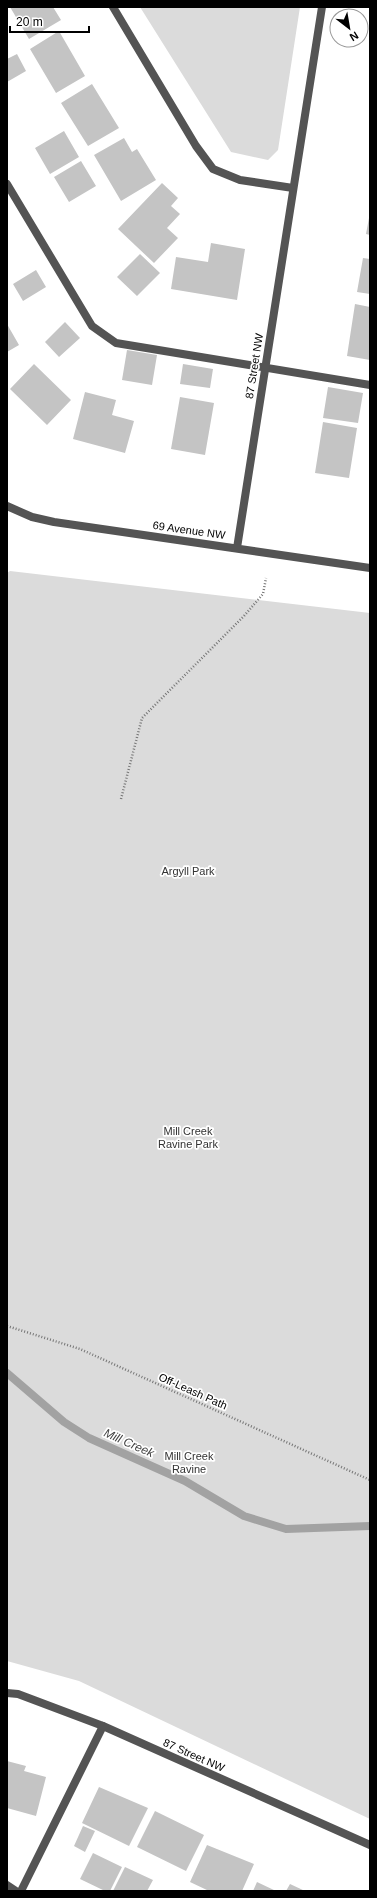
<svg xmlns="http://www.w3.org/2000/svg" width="377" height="1898" font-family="Arial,sans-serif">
	<rect width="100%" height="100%" fill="#fff"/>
	<path fill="#dbdbdb" d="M140 7H300L278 150 268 160 231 152Z
		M10 571 370 613V1819L79 1681 7 1661V573Z"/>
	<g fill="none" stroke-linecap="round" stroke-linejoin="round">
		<path stroke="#a2a2a2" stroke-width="8" d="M7 1373 64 1422 89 1438 185 1481 244 1516 286 1529 370 1526"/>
	</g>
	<path fill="#c4c4c4" d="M10 7H53L61 20 29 39Z
		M59 31 85 76 56 93 30 49Z
		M17 54 26 71 7 82V59Z
		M92 84 119 128 88 146 61 103Z
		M64 131 79 157 50 174 35 148Z
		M124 138 132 152 137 149 156 180 121 201 94 155Z
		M81 161 96 186 69 202 54 177Z
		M162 183 178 198 171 206 180 214 167 228 178 238 154 263 118 229Z
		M369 218H370V235L366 234Z
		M211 243 245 249 237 300 171 289 176 257 208 262Z
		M140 254 160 273 137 296 117 277Z
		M363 258 370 259V294L357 292Z
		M36 270 46 287 23 301 13 284Z
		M355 304 370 307V360L347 356Z
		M65 322 80 338 59 357 45 342Z
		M7 324 19 345 7 352Z
		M127 350 157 355 152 385 122 380Z
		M34 364 71 400 47 425 10 389Z
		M183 364 213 369 210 388 180 384Z
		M328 387 363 393 358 423 323 418Z
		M85 392 116 400 112 415 134 421 125 453 73 439Z
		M180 397 214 403 205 455 171 449Z
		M323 422 357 428 349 478 315 473Z
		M7 1761 26 1766 24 1771 46 1777 36 1816 7 1808Z
		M99 1787 148 1808 129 1846 82 1823Z
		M155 1811 204 1835 186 1871 137 1847Z
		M83 1826 95 1831 85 1852 74 1846Z
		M207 1845 254 1864 242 1891H209L190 1882Z
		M93 1853 122 1867 110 1891H105L80 1879Z
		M125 1867 153 1880 147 1891H113Z
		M257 1882 276 1891H253Z
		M290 1884 305 1891H286Z"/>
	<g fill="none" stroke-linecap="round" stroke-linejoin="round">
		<path stroke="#767676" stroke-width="2.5" stroke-dasharray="1 2" stroke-linecap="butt" d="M121 799 142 718 244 616 263 594 266 578
			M7 1326 80 1349 370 1480"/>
		<path stroke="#545454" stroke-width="8" d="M7 184 92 326 116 343 370 385
			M7 1885 16 1891
			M21 1891 103 1726"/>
		<path stroke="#545454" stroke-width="8" d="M113 7 196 146 213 169 240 180 293 188
			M7 506 32 517 54 522 370 568
			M237 548 322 7
			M7 1693 18 1694 103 1726 370 1845"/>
	</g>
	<g text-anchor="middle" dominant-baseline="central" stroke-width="3.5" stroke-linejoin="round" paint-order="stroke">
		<g font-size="11" fill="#000" stroke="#fff">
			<text transform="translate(254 366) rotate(-81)">87 Street NW</text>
			<text transform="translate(189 530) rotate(8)">69 Avenue NW</text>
			<text transform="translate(193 1391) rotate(24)">Off-Leash Path</text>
			<text transform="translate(194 1755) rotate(24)">87 Street NW</text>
		</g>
		<g font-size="11" fill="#323232" stroke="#fff">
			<text x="188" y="871">Argyll Park</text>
			<text x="188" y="1131">Mill Creek<tspan x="188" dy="13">Ravine Park</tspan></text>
			<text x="189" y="1456">Mill Creek<tspan x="189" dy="13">Ravine</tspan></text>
		</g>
		<g font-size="12" font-style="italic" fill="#434343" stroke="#fff">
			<text transform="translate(129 1443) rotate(24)">Mill Creek</text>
		</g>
	</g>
	<rect width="377" height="1898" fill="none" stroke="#000000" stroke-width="16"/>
	<g transform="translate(349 28) rotate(149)"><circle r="19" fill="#ffffff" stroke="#999999"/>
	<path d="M0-3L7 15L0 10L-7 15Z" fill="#000000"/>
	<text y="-6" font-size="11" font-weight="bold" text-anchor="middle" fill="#000000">N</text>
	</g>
	<path d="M10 26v6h79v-6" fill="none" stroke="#000000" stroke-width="2"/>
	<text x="16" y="26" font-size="12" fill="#000000" stroke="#ffffff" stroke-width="3" paint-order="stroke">20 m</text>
</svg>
